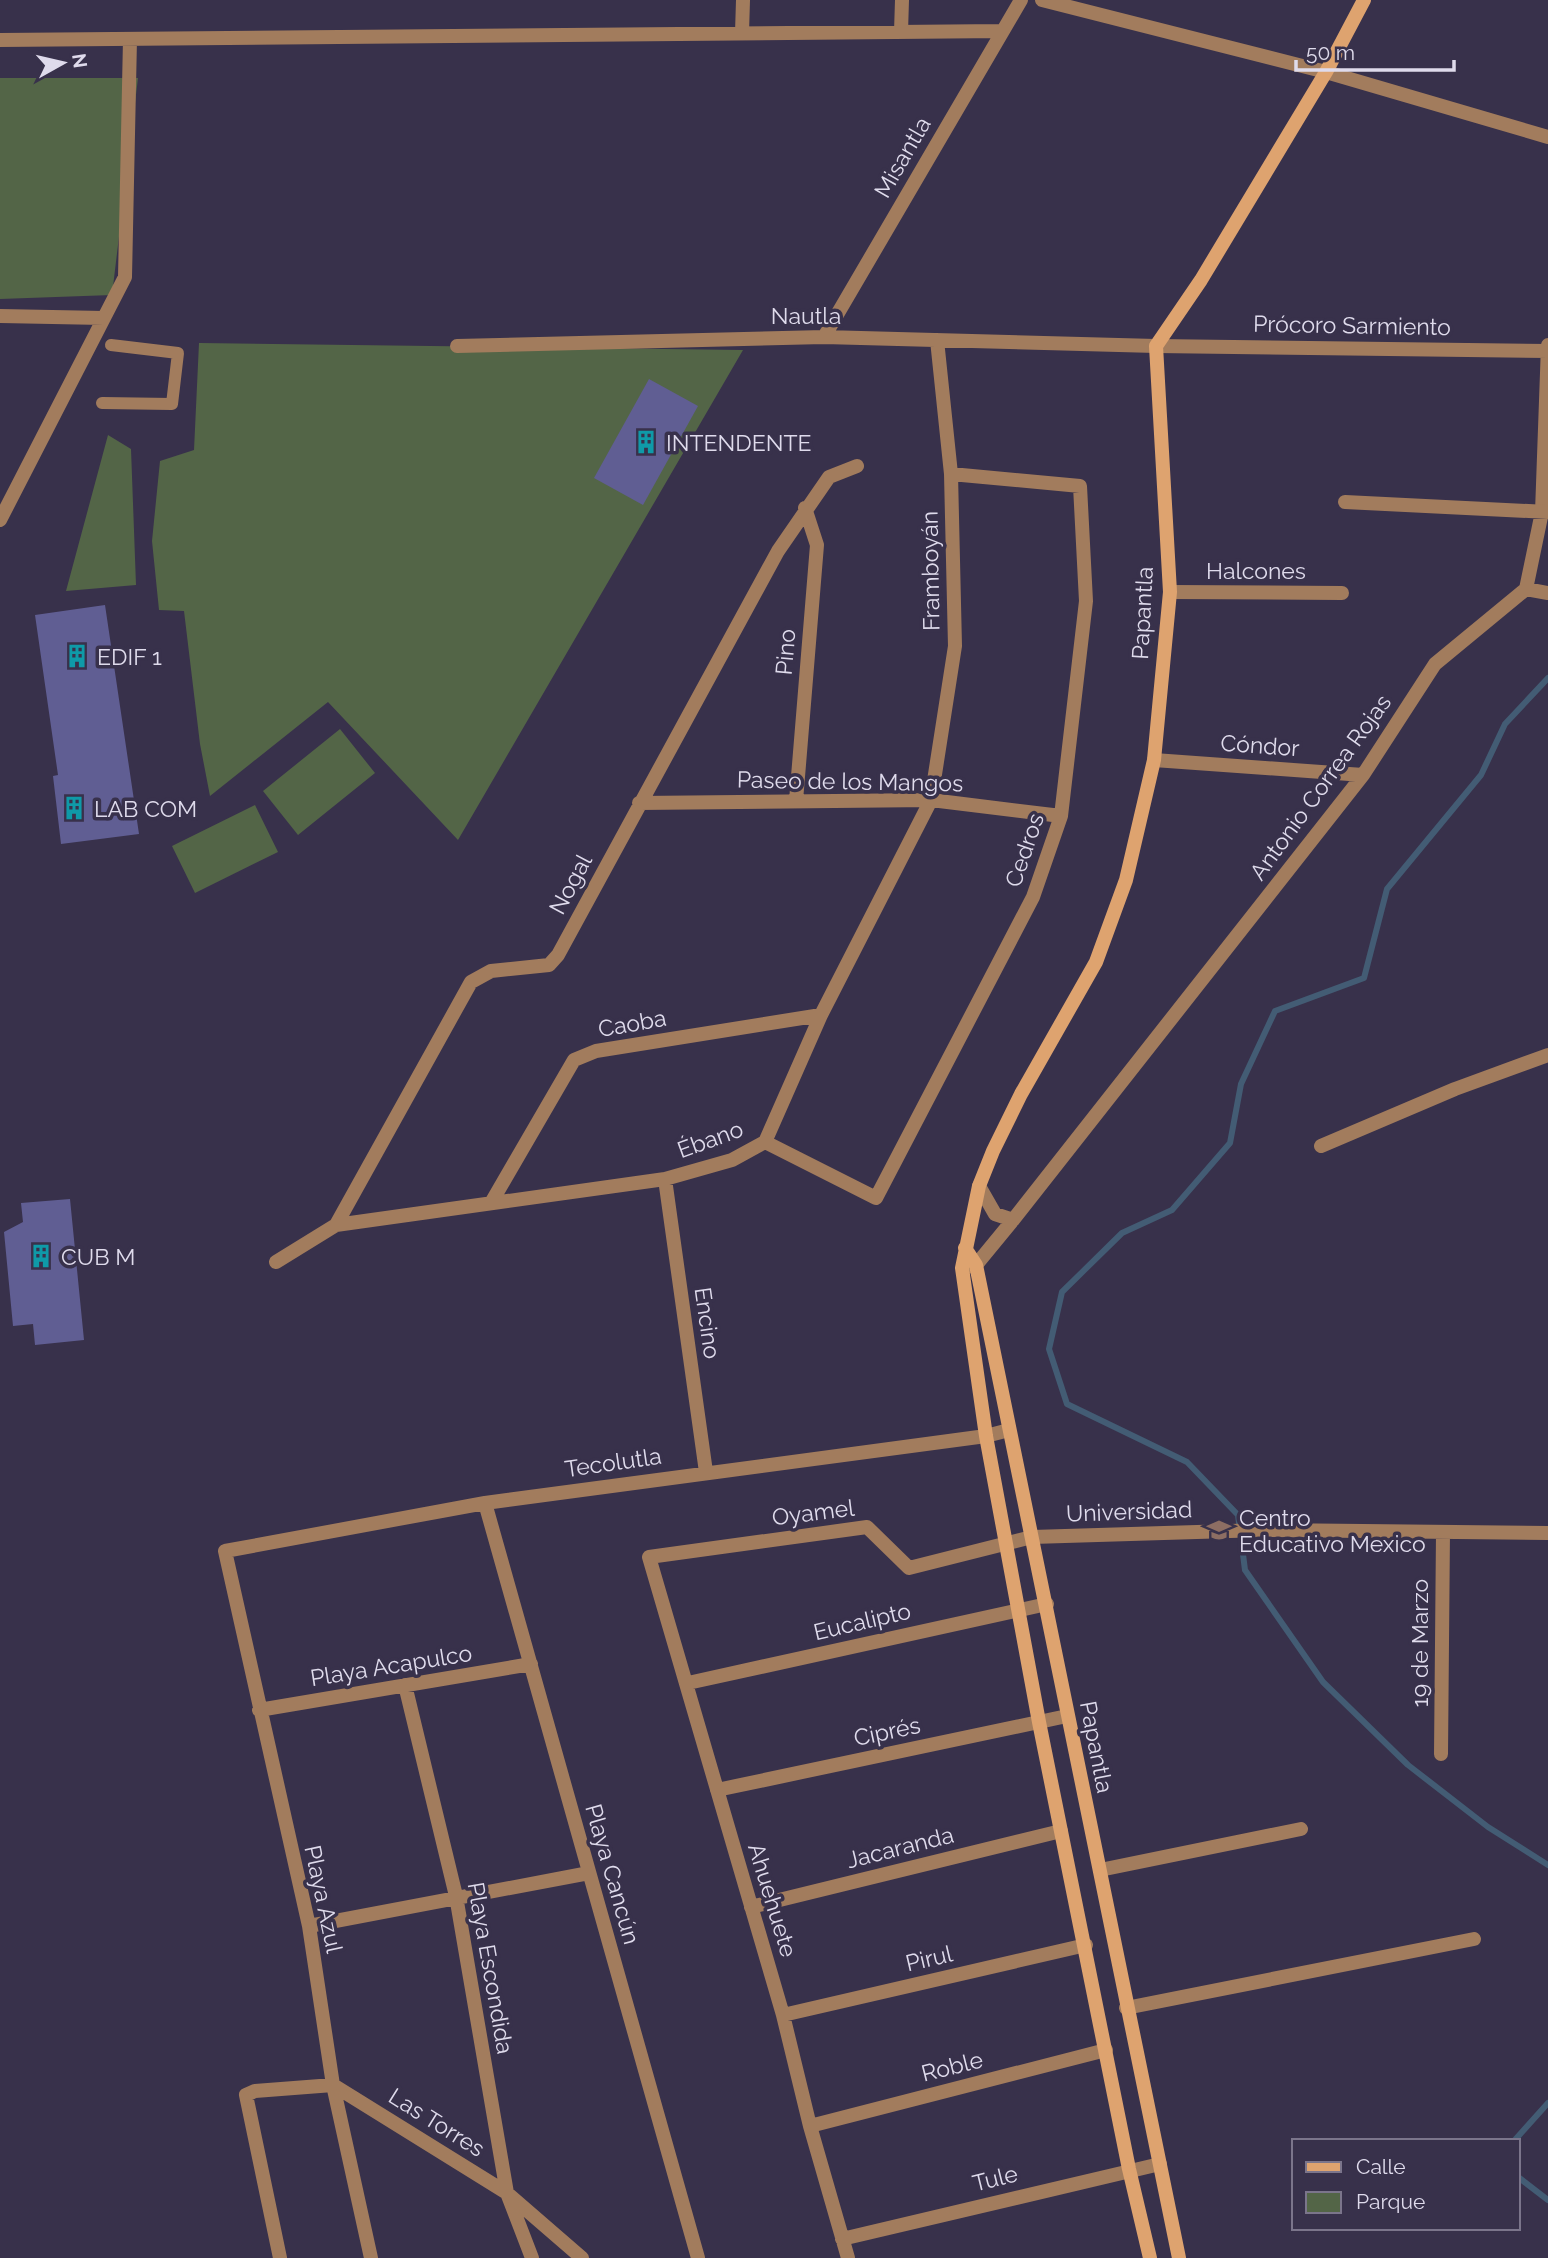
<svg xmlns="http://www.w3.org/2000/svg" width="1548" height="2258" font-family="Raleway,sans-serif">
	<rect width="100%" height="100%" fill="#38314b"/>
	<path fill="#536547" d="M0 78H138L112 295 0 299Z
		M199 343 743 350 458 840 328 702 210 796 200 744 184 611 159 610 152 541 160 461 194 450Z
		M108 435 131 449 136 585 66 591Z
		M340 729 375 773 298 835 263 791Z
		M255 805 278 852 195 893 172 846Z"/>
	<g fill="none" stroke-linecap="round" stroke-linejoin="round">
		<path stroke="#435c74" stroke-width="6" d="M1548 678 1505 724 1481 775 1387 889 1364 978 1275 1011 1241 1084 1230 1143 1172 1210 1122 1233 1062 1292 1049 1349 1067 1404 1187 1462 1238 1515 1245 1570 1323 1682 1408 1765 1488 1827 1548 1865
			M1514 2141 1548 2103
			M1518 2177 1548 2200"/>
	</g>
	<path fill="#605e93" d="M649 379 698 406 643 505 594 478Z
		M105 605 139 834 61 844 53 776 58 775 35 615Z
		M70 1199 84 1340 35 1345 33 1324 13 1326 4 1232 23 1222 21 1203Z"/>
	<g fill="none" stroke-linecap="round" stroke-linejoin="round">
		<path stroke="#a27c5d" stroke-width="12" d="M102 403 172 404 178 353 111 345"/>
		<path stroke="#a27c5d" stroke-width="14" d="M1042 0 1326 72 1548 137
			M901 32 902 0
			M742 33 743 0
			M0 40 1002 31
			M0 316 104 318
			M824 337 1021 0
			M457 346 824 337 1156 346 1548 351
			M1345 502 1548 512
			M0 520 125 277 130 39
			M1526 589 1548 593
			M1170 592 1342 593
			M1154 760 1363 775
			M796 801 817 545 805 508
			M639 803 931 800 1061 816
			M765 1142 876 1198 1033 897 1061 816 1086 601 1080 486 951 474
			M1321 1146 1455 1089 1548 1055
			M665 1179 706 1472
			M979 1186 995 1214 1013 1220
			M491 1203 574 1060 596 1051 821 1015
			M336 1225 665 1179 732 1160 765 1142 821 1015 931 800 955 646 951 474 937 340
			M276 1262 336 1225 471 982 491 971 549 965 558 955 778 551 829 477 857 466
			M967 1267 976 1265 1013 1220 1363 775 1435 664 1526 589 1542 512 1548 345
			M485 1503 698 2258
			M688 1683 1047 1604
			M405 1685 456 1896 507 2193 532 2258
			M259 1710 531 1664
			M1441 1754 1443 1532
			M717 1790 1067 1716
			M1100 1870 1301 1829
			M751 1907 1061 1831
			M309 1926 589 1873
			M1126 2008 1474 1939
			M783 2015 1086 1945
			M810 2126 1106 2050
			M842 2239 1160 2164
			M280 2258 246 2095 255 2091 333 2085 507 2193 582 2258
			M371 2258 333 2085 309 1926 225 1551 485 1503 986 1436 1009 1430
			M848 2258 810 2126 783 2015 649 1557 867 1527 909 1568 1032 1537 1263 1530 1548 1533"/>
		<path stroke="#dea36f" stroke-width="14" d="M965 1248 976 1265 1179 2258
			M1150 2258 1129 2169 1039 1722 986 1436 962 1268 979 1186 993 1151 1021 1094 1096 962 1126 880 1154 760 1170 592 1156 346 1201 280 1326 72 1364 0"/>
	</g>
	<defs>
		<g id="building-bare" transform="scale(1.89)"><path d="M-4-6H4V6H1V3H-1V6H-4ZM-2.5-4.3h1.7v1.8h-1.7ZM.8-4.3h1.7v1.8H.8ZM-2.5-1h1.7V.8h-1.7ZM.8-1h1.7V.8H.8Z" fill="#0f9aa8" stroke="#38314b" stroke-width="2.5" paint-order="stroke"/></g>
		<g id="school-bare" transform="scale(1.89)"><path d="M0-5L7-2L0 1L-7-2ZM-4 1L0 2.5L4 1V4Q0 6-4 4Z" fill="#8d6e63" stroke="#38314b" stroke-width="2.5" paint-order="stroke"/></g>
	</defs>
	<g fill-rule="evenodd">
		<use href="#building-bare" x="646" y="442"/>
		<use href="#building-bare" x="77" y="656"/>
		<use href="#building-bare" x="74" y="808"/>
		<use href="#building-bare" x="41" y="1256"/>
		<use href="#school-bare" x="1219" y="1530"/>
	</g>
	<g text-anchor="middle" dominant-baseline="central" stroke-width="7" stroke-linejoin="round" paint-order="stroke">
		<g font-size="23" fill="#dfdbec" stroke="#38314b">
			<text transform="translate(902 157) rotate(-60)">Misantla</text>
			<text x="806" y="315">Nautla</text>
			<text transform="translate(1352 325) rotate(1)">Prócoro Sarmiento</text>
			<text x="1256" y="570">Halcones</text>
			<text transform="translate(930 571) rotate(-91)">Framboyán</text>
			<text transform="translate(1142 613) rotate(-87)">Papantla</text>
			<text transform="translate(785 652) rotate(-85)">Pino</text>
			<text transform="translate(1260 745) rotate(4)">Cóndor</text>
			<text transform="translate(850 781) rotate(1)">Paseo de los Mangos</text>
			<text transform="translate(1320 787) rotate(-54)">Antonio Correa Rojas</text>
			<text transform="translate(1024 850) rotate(-71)">Cedros</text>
			<text transform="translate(570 884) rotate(-62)">Nogal</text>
			<text transform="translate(632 1023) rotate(-10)">Caoba</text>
			<text transform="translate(710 1139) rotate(-20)">Ébano</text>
			<text transform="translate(708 1323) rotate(82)">Encino</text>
			<text transform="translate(613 1462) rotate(-8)">Tecolutla</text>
			<text transform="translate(1129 1511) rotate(-2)">Universidad</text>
			<text transform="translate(813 1512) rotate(-7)">Oyamel</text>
			<text transform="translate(862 1621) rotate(-13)">Eucalipto</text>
			<text transform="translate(1419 1643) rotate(-90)">19 de Marzo</text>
			<text transform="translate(391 1665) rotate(-9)">Playa Acapulco</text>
			<text transform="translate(887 1731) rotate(-12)">Ciprés</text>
			<text transform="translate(1097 1747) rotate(79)">Papantla</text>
			<text transform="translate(900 1847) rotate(-14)">Jacaranda</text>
			<text transform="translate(613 1874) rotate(74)">Playa Cancún</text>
			<text transform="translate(324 1899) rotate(78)">Playa Azul</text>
			<text transform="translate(773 1900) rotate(73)">Ahuehuete</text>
			<text transform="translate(929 1958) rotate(-13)">Pirul</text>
			<text transform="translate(491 1968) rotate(80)">Playa Escondida</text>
			<text transform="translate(952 2066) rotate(-14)">Roble</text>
			<text transform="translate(437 2122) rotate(32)">Las Torres</text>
			<text transform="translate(995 2178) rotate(-14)">Tule</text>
		</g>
		<g font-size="23" fill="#dfdbec" stroke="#38314b" text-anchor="start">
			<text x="666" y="442">INTENDENTE</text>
			<text x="97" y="656">EDIF 1</text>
			<text x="94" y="808">LAB COM</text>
			<text x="61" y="1256">CUB M</text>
			<text x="1239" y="1517">Centro<tspan x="1239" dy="26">Educativo Mexico</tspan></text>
		</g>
	</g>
	<rect x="1292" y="2139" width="228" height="91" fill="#38314b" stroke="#7b758b" stroke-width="2"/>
	<rect x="1306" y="2162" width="35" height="10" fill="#dea36f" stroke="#7b758b" stroke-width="2"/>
	<text x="1356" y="2174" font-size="21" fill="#dfdbec">Calle</text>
	<rect x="1306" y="2192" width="35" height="21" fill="#536547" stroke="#7b758b" stroke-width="2"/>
	<text x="1356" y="2209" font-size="21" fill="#dfdbec">Parque</text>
	<g transform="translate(63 63) rotate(82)" stroke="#38314b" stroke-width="5" paint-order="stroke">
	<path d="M0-5L12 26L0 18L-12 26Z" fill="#dfdbec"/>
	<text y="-10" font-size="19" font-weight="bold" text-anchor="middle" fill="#dfdbec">N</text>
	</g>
	<path d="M1296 60v10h158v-10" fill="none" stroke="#dfdbec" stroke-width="3.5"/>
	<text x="1306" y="60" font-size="21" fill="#dfdbec" stroke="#38314b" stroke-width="5" paint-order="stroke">50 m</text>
</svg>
